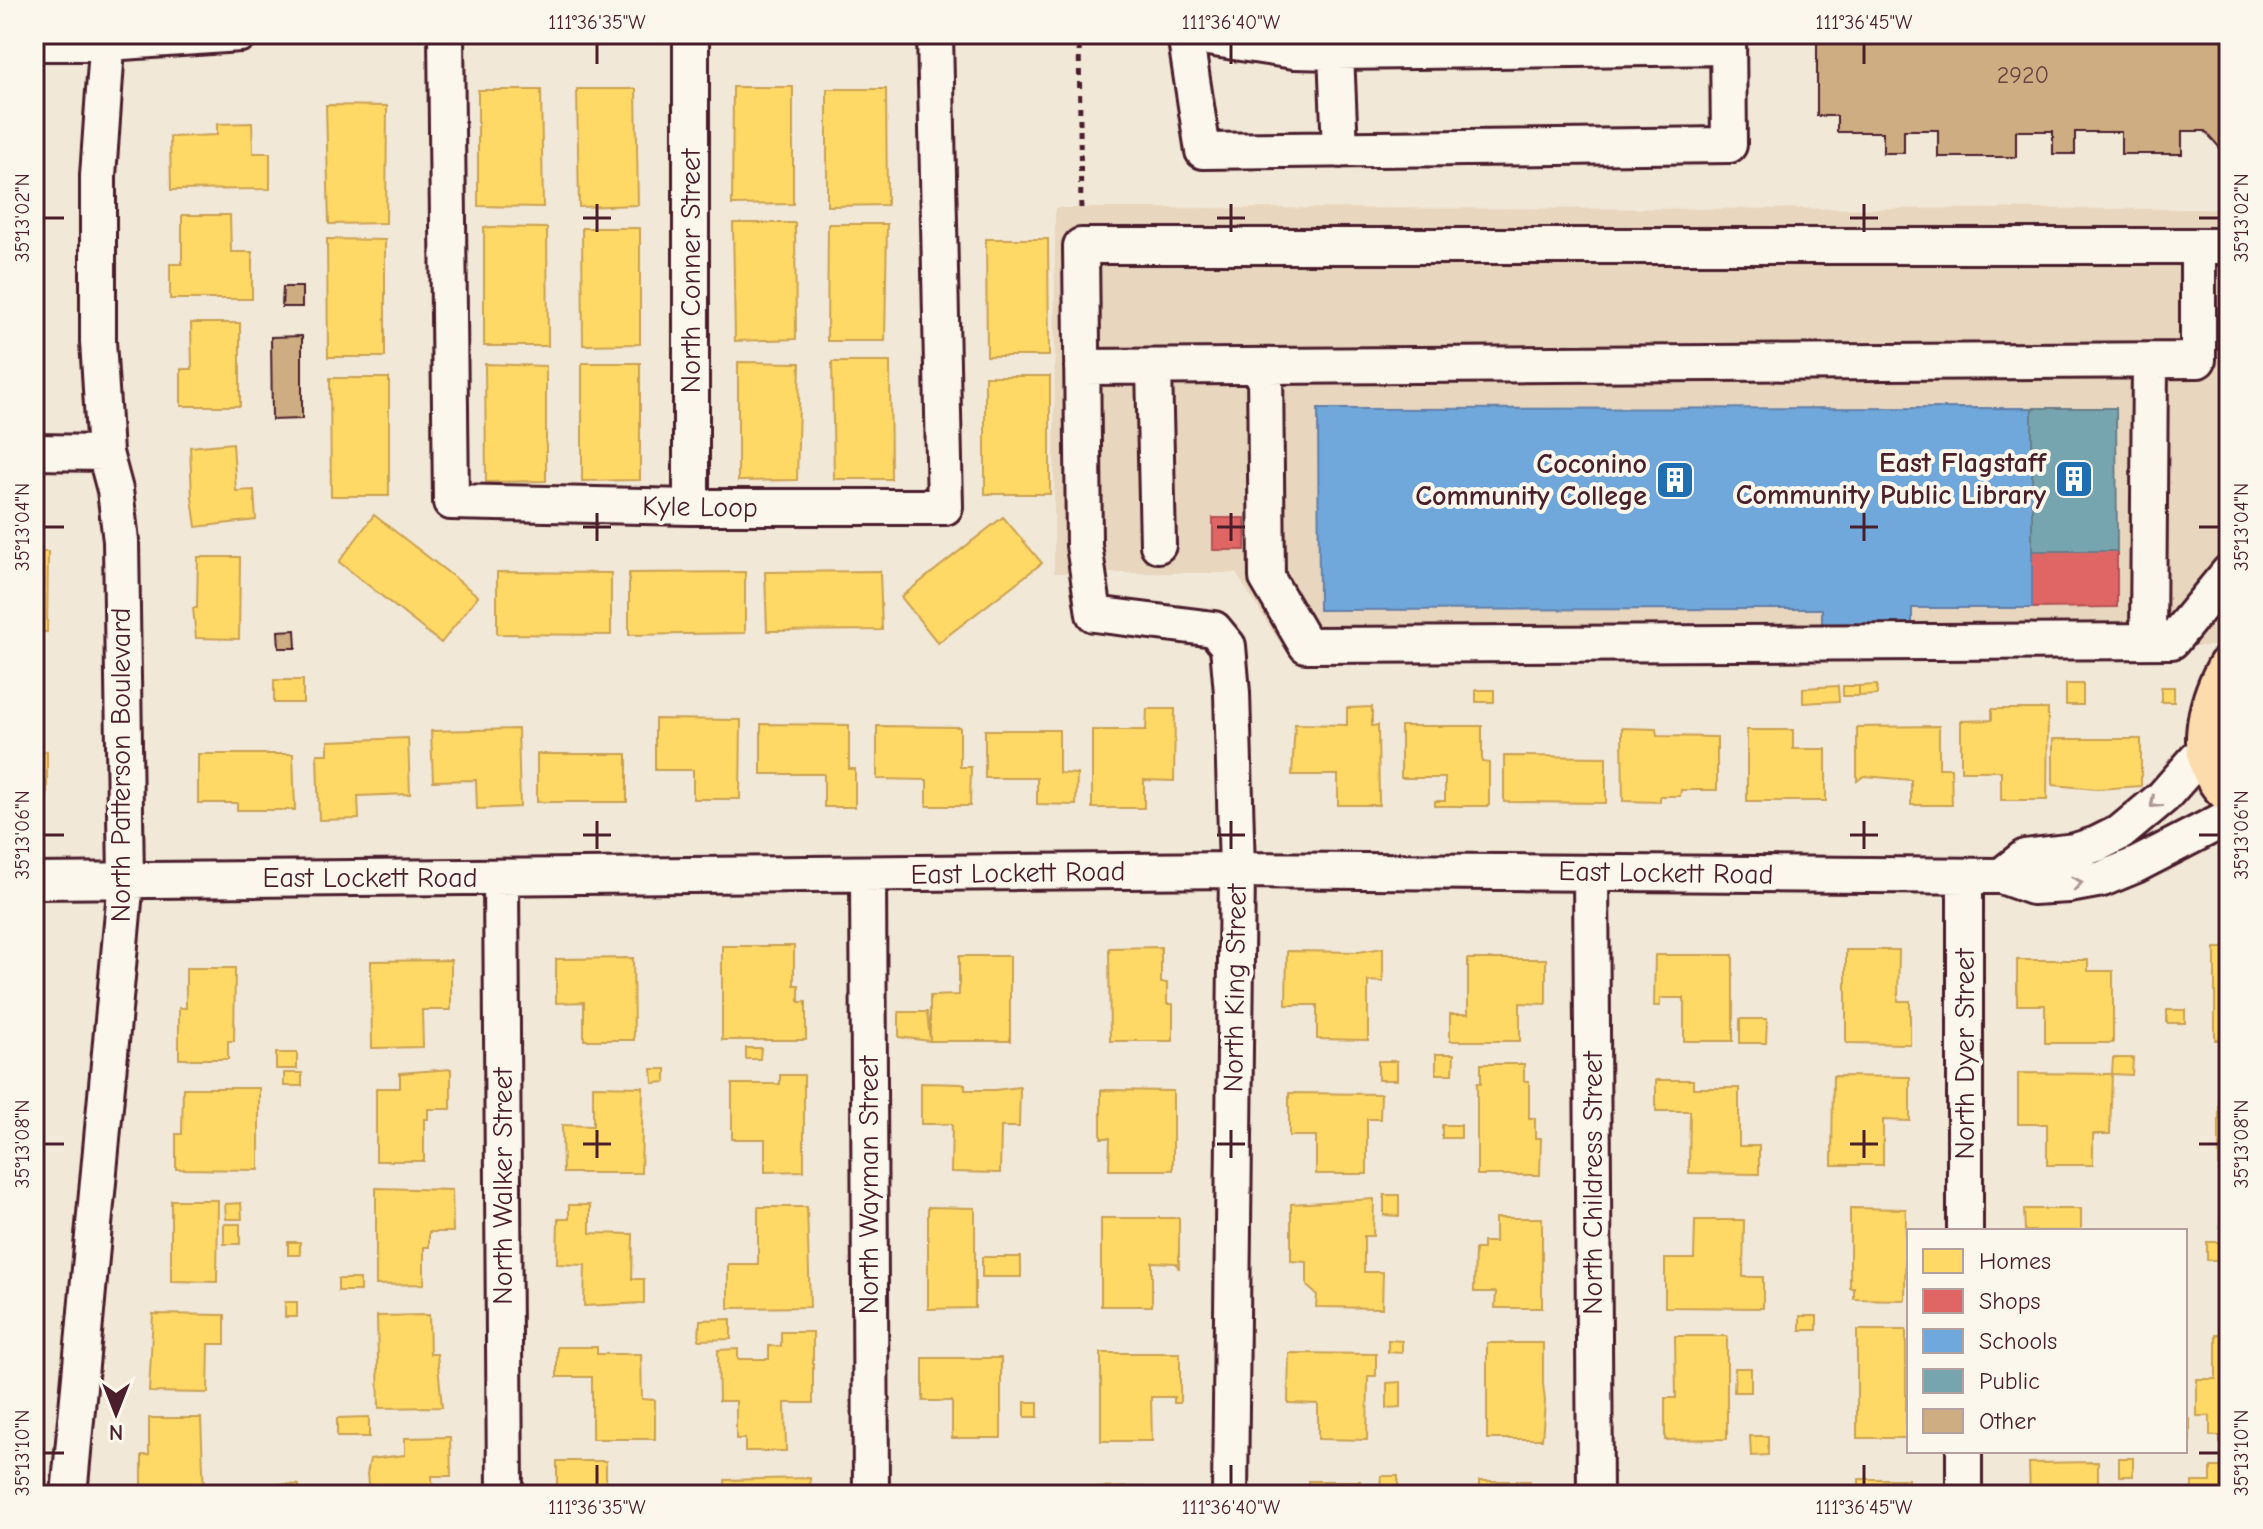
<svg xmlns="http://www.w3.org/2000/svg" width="2263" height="1529" font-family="'Comic Neue',sans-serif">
	<rect width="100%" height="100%" fill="#f2e8d7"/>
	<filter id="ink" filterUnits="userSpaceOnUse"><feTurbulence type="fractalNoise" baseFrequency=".0125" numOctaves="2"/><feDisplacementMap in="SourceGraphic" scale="16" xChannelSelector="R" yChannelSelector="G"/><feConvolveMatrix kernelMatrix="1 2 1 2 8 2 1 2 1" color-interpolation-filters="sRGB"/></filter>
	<g filter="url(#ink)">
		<path fill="#e8d6be" d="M1055 208 2229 209V646H1282L1236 573H1054Z"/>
		<path fill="#ffd966" stroke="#c9a154" stroke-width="2" d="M733 87H793V204L732 205Z
			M577 89H636L638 205 579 207Z
			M827 89H886L887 205 827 206Z
			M478 90H541L543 207 478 206Z
			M326 105 387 106 386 223 329 224Z
			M252 123 253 153H270V189L171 190 170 137 217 135V124Z
			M182 215H230L231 252H252V299H170V264H182Z
			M733 223H795L796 339 735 341Z
			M828 224H887L885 341H827Z
			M484 227 547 228 548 346H484Z
			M582 228H640V344L583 345Z
			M327 239 385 240V357H328Z
			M986 239H1048L1049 356H987Z
			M191 323H240V406H181V369H192Z
			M738 362 800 363 797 480 738 481Z
			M832 362H890L891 479H834Z
			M582 363H640V480L582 481Z
			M485 364 546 366V481L486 482Z
			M985 376H1050V494H985Z
			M330 378H389V496H331Z
			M233 443 236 491 254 490 256 520 196 527 192 498 190 447Z
			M374 515 478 596 441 643 339 562Z
			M1003 517 1042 563 938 643 901 597Z
			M34 552H48L47 632H34Z
			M198 557H240L239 639 196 638 193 608H197Z
			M880 571 882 630 767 631 765 572Z
			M497 572 611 573V635L497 634Z
			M745 572V633L629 635V573Z
			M274 680H303V703H274Z
			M2066 684H2083V705H2066Z
			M1877 685V695L1859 696V686Z
			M1838 686 1839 701 1803 703V688Z
			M1843 686H1859V696H1843Z
			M2161 687H2174V702H2161Z
			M1476 690H1494V702H1476Z
			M1372 707V726L1378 725 1379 805H1338V775H1292L1295 724 1347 725V708Z
			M1147 709H1175L1174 781 1144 780V808H1092V730H1146Z
			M1992 709H2048L2047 800H2001V771H1961V721L1992 720Z
			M655 719 741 720 740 799H693V770H655Z
			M761 724 849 725V769H855V807H824V774H761Z
			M877 726 960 727V767H971L970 806H927V780L877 779Z
			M1401 726H1482V762L1489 763V806H1435V801H1445V778H1401Z
			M1939 726V768H1951L1952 805H1911V780L1864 776 1857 781V727Z
			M1622 728 1656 729 1657 736 1717 737V790H1681L1680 796H1660V802L1623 801Z
			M518 729 520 807 477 809 476 780 433 781 431 731Z
			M985 730H1059V773L1077 774 1076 805 1037 804V778H985Z
			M1747 730H1793V749H1826V801H1747Z
			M408 738 410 794 358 796 359 819 319 820 317 754H328V741Z
			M2053 739H2141V786L2097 789 2053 785Z
			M34 741V752L47 751V800H34Z
			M198 754H293L295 810H237V803H198Z
			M537 754H627V802H537Z
			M1504 756 1606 757V803L1504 802Z
			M722 946H794V985H799V1002H806V1040H722Z
			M1161 947V983H1167V1004H1173V1041H1110L1109 948Z
			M1383 948V982L1368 981V1040L1317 1039V1005H1286L1287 951 1359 952Z
			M2215 948H2229V1040H2215Z
			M1846 950H1899L1898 1001H1910V1044L1846 1043Z
			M1655 955H1733V1041H1684V998H1660V1006H1654Z
			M959 956H1010V1041H930V996L959 995Z
			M633 958 634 1040H584V1002L556 1003V959Z
			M1468 959H1546V1004L1520 1003V1041H1450V1014H1468Z
			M451 960V1010H422L423 1047 372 1048 371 961Z
			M2017 960H2088V971H2113V1043H2045V1005H2017Z
			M186 968H235L234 1041H228V1059H179V1008H186Z
			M2167 1010H2185V1023H2167Z
			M899 1012H927L930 1041 899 1037Z
			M1740 1019H1767L1766 1043H1740Z
			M746 1048H761L760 1059H746Z
			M276 1053H297V1069H276Z
			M1436 1054H1454L1453 1074H1436Z
			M2113 1058H2133L2132 1075 2112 1074Z
			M1378 1061H1397V1080H1378Z
			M1481 1064H1524V1081H1529V1118H1535V1138H1541L1540 1175H1477V1083H1481Z
			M451 1069V1109H428V1119H424V1161H376V1088H400V1073Z
			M652 1069H666V1082L653 1083Z
			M284 1073H302V1086H284Z
			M2018 1073 2112 1074 2110 1134H2093V1165H2047V1124H2018Z
			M780 1075H804V1171L765 1172V1139H732V1084H780Z
			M1833 1076 1910 1077V1121L1883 1120V1165H1832Z
			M2219 1079H2229V1173H2219Z
			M1656 1080H1693V1088H1739V1146H1759V1174L1689 1173 1690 1111H1656Z
			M921 1083 965 1084V1090H995L1020 1087 1019 1127H1001L1000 1173 951 1172 952 1124H921Z
			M593 1086 643 1087 641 1173H563L562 1125 593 1126Z
			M183 1088H259V1170L176 1169V1134H182Z
			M1101 1090 1173 1091V1170H1109L1110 1138H1101Z
			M1289 1093 1381 1094 1380 1119H1367V1174H1316V1136H1289Z
			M1442 1125H1461V1138H1442Z
			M376 1188 452 1190 453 1232H429V1247H424V1284L376 1285Z
			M1384 1195H1399V1216L1384 1215Z
			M1374 1199 1373 1236H1364V1272H1383L1382 1308 1316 1307 1317 1295 1307 1286V1262L1291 1261V1204Z
			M171 1200H218L217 1282 171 1281Z
			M241 1203 242 1219H226L225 1204Z
			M2221 1204H2229V1306H2222L2223 1260H2207V1242H2220Z
			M569 1205H590V1233L633 1234 632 1279H644V1303L584 1306 585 1265 557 1264 558 1219H569Z
			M758 1207H807L810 1307 728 1308V1264H758Z
			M928 1207 975 1208V1308L928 1309Z
			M1850 1208 1906 1209 1905 1300 1854 1299V1288H1850Z
			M2024 1209H2081V1231H2025Z
			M1101 1218H1179V1269L1176 1263 1152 1262V1306H1101Z
			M1495 1218H1542V1308H1495L1496 1292H1474L1475 1249H1483V1242H1495Z
			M1695 1220H1744L1743 1277H1763V1308L1665 1307V1259H1694Z
			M224 1224H240V1244H224Z
			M288 1242H300V1255H288Z
			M982 1257H1021V1277H982Z
			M338 1279H360V1291H338Z
			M285 1302H297V1317H285Z
			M153 1314 225 1315V1344H209L208 1393 149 1392Z
			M429 1315 430 1354H437L442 1407 379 1408 377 1316Z
			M1800 1316H1817V1330H1800Z
			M731 1319V1339L699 1340 700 1320Z
			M1857 1330H1906V1438H1857Z
			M781 1332H813V1403H785L786 1451H745V1439H736V1401H719L718 1350 738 1349V1359H769V1346H781Z
			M2216 1334 2229 1335V1443H2220V1436H2210V1416H2197V1379H2216Z
			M1675 1336H1727V1439L1665 1440V1398H1676Z
			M1388 1340 1402 1341V1353L1388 1352Z
			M1487 1343H1543V1384L1545 1401 1542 1439H1487Z
			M557 1347H597V1354H641L642 1399 655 1400V1439H592V1377H557Z
			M1101 1353H1180V1403H1174V1397H1151L1152 1441H1101Z
			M1289 1353 1376 1354V1376H1368L1367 1440 1318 1439V1404L1288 1403Z
			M923 1358H1001V1438H952V1401H923Z
			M1735 1368H1751V1392H1734Z
			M1401 1382V1407L1387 1408V1383Z
			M1025 1402H1038V1417H1025Z
			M369 1417V1437H337V1418Z
			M149 1418H201L204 1495H142V1455H149Z
			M2185 1419H2190V1442H2185Z
			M1750 1436H1768V1455L1751 1456Z
			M450 1437 451 1476H432L433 1495H369L367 1474 370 1459 405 1455V1438Z
			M2119 1458H2133V1476H2119Z
			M557 1461H606V1491L637 1492V1495H557Z
			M2098 1462V1495H2030L2029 1463Z
			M2211 1467H2229V1495H2192V1482H2211Z
			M1381 1476H1398V1493L1380 1492Z
			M810 1478 811 1495H726L725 1480Z
			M1859 1479H1908V1495H1859Z
			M1308 1481H1360V1495H1308Z
			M1479 1481H1530V1495H1479Z
			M278 1484 299 1485 298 1495H278Z
			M927 1484 961 1485V1495H927Z
			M1144 1487V1495H1094V1488Z"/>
		<path fill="#e06666" stroke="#b35154" stroke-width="2" d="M1213 518H1245V550H1213Z
			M2032 551H2117V607L2032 608Z"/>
		<path fill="#6fa8dc" stroke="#647fa7" stroke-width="2" d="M2032 408V608H1912V624H1822V609L1319 610 1318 409Z"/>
		<path fill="#76a5af" stroke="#697d87" stroke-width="2" d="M2032 408H2116L2117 551H2032Z"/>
		<path fill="#cfad82" stroke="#4a1f2b" stroke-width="2" d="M1817 34H2228V117L2220 125 2229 134V139L2220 148 2205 131H2182V154H2121V132H2075V154H2053V131H2016V157H1938V130H1904V153H1883V132H1837V116H1817Z
			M283 287H302V307H282Z
			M302 336V419L272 420 271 337Z
			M295 630 296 648H279L278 631Z"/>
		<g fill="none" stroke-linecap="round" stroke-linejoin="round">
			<g stroke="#4a1f2b" stroke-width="40">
				<path id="minor" d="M446 34 451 502 691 507H945L935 34
					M691 34V507
					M1181 34 1294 51 1336 52 1728 47
					M1185 34 1203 151 1729 145 1728 34
					M34 43H108L240 34
					M1336 52 1340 150
					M1265 366 1267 578 1306 645 2172 641 2229 572
					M1082 367 2198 360V246
					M1154 367 1158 545
					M34 452 105 453
					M2148 641 2150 361
					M1591 872 1595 1495
					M868 875 871 1495
					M2001 876 2025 857 2075 851 2097 844 2121 832 2163 797 2208 746
					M501 877 505 1495
					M34 881 1237 870 2001 876 2032 887 2069 885 2102 879 2136 865 2229 817
					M1965 1231V877
					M69 1495 126 880 121 541 115 490 105 453 98 341V176L108 34
					M1230 1495 1237 870 1232 693 1228 646 1214 629 1094 614 1084 545 1081 246H2229
					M1964 1495V1451"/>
			</g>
			<g stroke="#4a1f2b" stroke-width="48">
				<path id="major" d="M2229 667C2209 703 2194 760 2229 791"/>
			</g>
			<path stroke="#4a1f2b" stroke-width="5" stroke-dasharray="6 6" stroke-linecap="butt" d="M1079 34 1081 213"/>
			<use href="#minor" stroke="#fbf7ec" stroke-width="34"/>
			<use href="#major" stroke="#fcdcac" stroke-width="42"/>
		</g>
		<defs><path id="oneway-chevron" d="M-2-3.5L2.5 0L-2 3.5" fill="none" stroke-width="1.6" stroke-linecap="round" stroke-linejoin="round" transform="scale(2)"/></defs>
		<g stroke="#ab9695">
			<use href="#oneway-chevron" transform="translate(2155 803) rotate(138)"/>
			<use href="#oneway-chevron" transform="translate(2077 883) rotate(-10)"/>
		</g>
	</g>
	<path fill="none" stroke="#4a1f2b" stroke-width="3" d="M597 44V64M1231 44V64M1864 44V64M597 204V232M1231 204V232M1864 204V232M44 218H64M583 218H611M1217 218H1245M1850 218H1878M2199 218H2219M597 513V541M1231 513V541M1864 513V541M44 527H64M583 527H611M1217 527H1245M1850 527H1878M2199 527H2219M597 821V849M1231 821V849M1864 821V849M44 835H64M583 835H611M1217 835H1245M1850 835H1878M2199 835H2219M597 1130V1158M1231 1130V1158M1864 1130V1158M44 1144H64M583 1144H611M1217 1144H1245M1850 1144H1878M2199 1144H2219M44 1453H64M2199 1453H2219M597 1465V1485M1231 1465V1485M1864 1465V1485"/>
	<defs>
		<g id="building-square" transform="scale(2)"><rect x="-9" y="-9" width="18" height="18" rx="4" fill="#1f6fb2" stroke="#fbf7ec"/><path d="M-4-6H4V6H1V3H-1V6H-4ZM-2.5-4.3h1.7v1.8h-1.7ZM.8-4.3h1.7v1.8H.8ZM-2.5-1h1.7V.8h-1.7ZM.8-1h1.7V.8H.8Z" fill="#fff"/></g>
	</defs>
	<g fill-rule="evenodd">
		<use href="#building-square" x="2074" y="479"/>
		<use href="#building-square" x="1675" y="480"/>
	</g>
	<g text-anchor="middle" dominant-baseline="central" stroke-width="8" stroke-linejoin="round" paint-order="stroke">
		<g font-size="24" fill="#6b4241">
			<text x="2023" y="75">2920</text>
		</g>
		<g font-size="28" fill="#4a1f2b" stroke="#fbf7ec">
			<text transform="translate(691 271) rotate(-90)">North Conner Street</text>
			<text transform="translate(700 507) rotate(1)">Kyle Loop</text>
			<text transform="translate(121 765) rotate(-90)">North Patterson Boulevard</text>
			<text transform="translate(1018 873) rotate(-1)">East Lockett Road</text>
			<text transform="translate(1666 873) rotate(1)">East Lockett Road</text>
			<text x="370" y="878">East Lockett Road</text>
			<text transform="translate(1235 988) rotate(-89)">North King Street</text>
			<text transform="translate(1965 1054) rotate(-90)">North Dyer Street</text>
			<text transform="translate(1593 1183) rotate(-90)">North Childress Street</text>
			<text transform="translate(869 1185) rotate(-90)">North Wayman Street</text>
			<text transform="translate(503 1186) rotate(-90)">North Walker Street</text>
		</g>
		<g font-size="28" font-weight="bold" fill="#4a1f2b" stroke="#fbf7ec" text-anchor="end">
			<text x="2046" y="463">East Flagstaff<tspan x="2046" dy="32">Community Public Library</tspan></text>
			<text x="1647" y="464">Coconino<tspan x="1647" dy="32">Community College</tspan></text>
		</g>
	</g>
	<rect width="2263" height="1529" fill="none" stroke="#fbf7ec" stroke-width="88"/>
	<rect x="1907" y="1229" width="280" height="224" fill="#fbf7ec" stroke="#b4a19f" stroke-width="2"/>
	<rect x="1923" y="1249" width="40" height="24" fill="#ffd966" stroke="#b4a19f" stroke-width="2"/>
	<text x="1979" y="1269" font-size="24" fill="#4a1f2b">Homes</text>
	<rect x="1923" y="1289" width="40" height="24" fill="#e06666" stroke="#b4a19f" stroke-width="2"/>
	<text x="1979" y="1309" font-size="24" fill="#4a1f2b">Shops</text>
	<rect x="1923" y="1329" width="40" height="24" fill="#6fa8dc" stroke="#b4a19f" stroke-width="2"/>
	<text x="1979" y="1349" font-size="24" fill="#4a1f2b">Schools</text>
	<rect x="1923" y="1369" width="40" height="24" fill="#76a5af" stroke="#b4a19f" stroke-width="2"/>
	<text x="1979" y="1389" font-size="24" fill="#4a1f2b">Public</text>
	<rect x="1923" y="1409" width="40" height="24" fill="#cfad82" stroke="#b4a19f" stroke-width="2"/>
	<text x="1979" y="1429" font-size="24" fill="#4a1f2b">Other</text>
	<g transform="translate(116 1413) rotate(180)" stroke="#fbf7ec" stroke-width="6" paint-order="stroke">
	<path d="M0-6L14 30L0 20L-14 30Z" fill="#4a1f2b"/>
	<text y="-12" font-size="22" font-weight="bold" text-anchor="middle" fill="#4a1f2b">N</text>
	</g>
	<rect x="44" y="44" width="2175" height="1441" fill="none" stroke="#4a1f2b" stroke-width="3"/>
	<g font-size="20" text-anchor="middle" fill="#4a1f2b">
		<text x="597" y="29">111°36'35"W</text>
		<text x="1231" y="29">111°36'40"W</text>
		<text x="1864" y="29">111°36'45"W</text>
		<text transform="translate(2241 218) rotate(-90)" y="7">35°13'02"N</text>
		<text transform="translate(22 218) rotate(-90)" y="7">35°13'02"N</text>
		<text transform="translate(2241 527) rotate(-90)" y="7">35°13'04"N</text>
		<text transform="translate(22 527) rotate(-90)" y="7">35°13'04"N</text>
		<text transform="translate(2241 835) rotate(-90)" y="7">35°13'06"N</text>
		<text transform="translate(22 835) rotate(-90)" y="7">35°13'06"N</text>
		<text transform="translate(2241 1144) rotate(-90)" y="7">35°13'08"N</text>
		<text transform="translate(22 1144) rotate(-90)" y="7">35°13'08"N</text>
		<text transform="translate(2241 1453) rotate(-90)" y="7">35°13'10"N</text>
		<text transform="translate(22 1453) rotate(-90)" y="7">35°13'10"N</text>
		<text x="597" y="1514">111°36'35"W</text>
		<text x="1231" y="1514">111°36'40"W</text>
		<text x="1864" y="1514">111°36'45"W</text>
	</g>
</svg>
